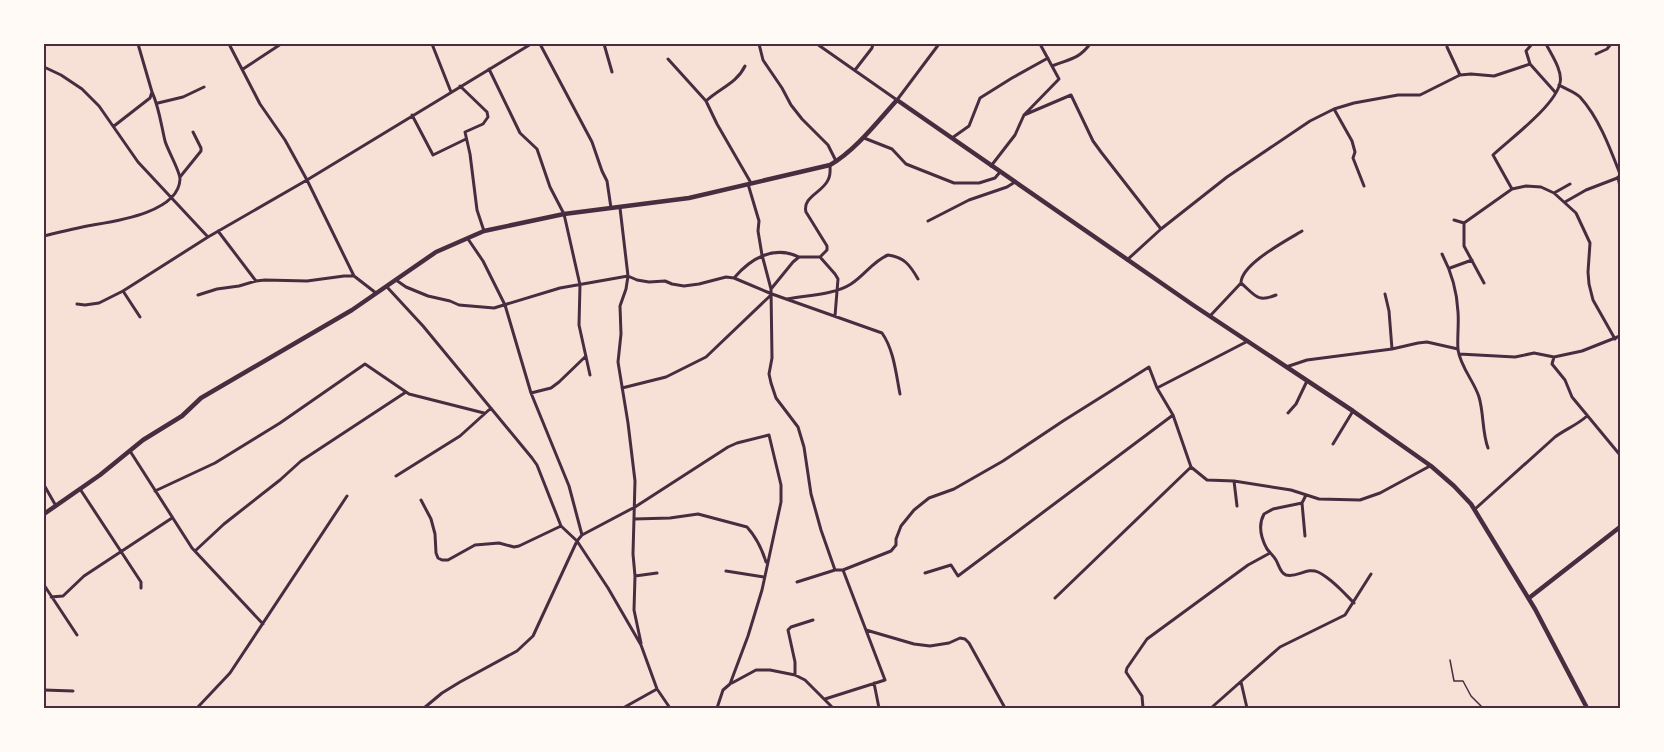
<svg xmlns="http://www.w3.org/2000/svg" width="1664" height="752" font-family="'PT Serif',serif">
	<rect width="100%" height="100%" fill="#f7e1d7"/>
	<g fill="none" stroke-linecap="round" stroke-linejoin="round">
		<path stroke="#4a2c40" stroke-width="1.5" d="M1450 660 1454 681H1463L1471 696 1483 708"/>
		<path stroke="#4a2c40" stroke-width="3" d="M229 44 260 104 285 140 307 180 354 276
			M432 44 451 92
			M540 44 592 142 602 171 607 181 611 208
			M604 44 612 72
			M759 44 763 60 782 88 791 105 802 119 828 145 836 161
			M817 44 897 100 939 44
			M1532 44 1526 51 1530 64 1555 92
			M1447 47 1460 75
			M1596 54 1607 49 1611 44
			M668 59 706 101 717 124 751 183
			M1052 66C1069 59 1078 60 1090 44
			M44 67 61 75 82 89 99 106 138 162 208 237
			M243 69 281 44
			M489 69 520 133 537 149 550 187 564 214 580 285 579 325 590 375
			M855 70 872 48 873 44
			M1559 85C1566 89 1575 92 1580 97 1599 118 1610 148 1620 174
			M460 86 487 112 488 117 483 124 465 132 470 154 477 210 484 231
			M706 101C720 88 737 83 745 66
			M158 103 183 97 204 87
			M1334 109 1352 141 1355 152 1353 158 1364 186
			M412 115 433 155 466 139
			M1024 115 1071 95 1093 141 1101 152 1161 229
			M114 126 150 98 152 92 138 44
			M864 138 892 149 906 164 954 183H979L995 178 1000 172
			M952 138 969 126 980 98 1012 78 1048 58
			M830 165C830 170 831 175 828 180 823 192 802 197 806 212L827 246V250L820 257H799L793 262 771 289 772 358 769 374 771 383 776 398 798 427 804 447 811 494 821 530 835 570
			M991 166 1015 135 1024 115 1059 79 1040 44
			M180 177 201 151V148L193 132
			M1618 177 1620 187
			M748 184 759 221 758 231 762 255 771 289
			M1512 189 1493 155C1510 139 1555 106 1560 83 1563 71 1551 54 1546 44
			M1554 193 1570 184
			M1565 202 1586 190 1620 177
			M620 208 628 276 626 289 620 306 621 334 618 362 628 423 635 481 633 554 635 576 634 610 641 643
			M1454 220 1464 223V246L1484 283
			M928 221 969 200 1007 187 1015 182
			M1464 223 1512 189 1526 186 1541 187 1554 193 1576 213 1590 243 1588 272 1589 284 1593 300 1615 339
			M218 231 256 281
			M44 236C60 232 76 228 93 225 117 221 179 212 180 179 180 171 168 151 165 141 161 124 159 107 152 92
			M468 239 483 261 505 305 531 393 569 486 582 535
			M1442 254C1452 273 1457 291 1458 312 1459 325 1457 338 1458 350 1461 368 1474 381 1479 397 1484 414 1482 432 1488 448
			M820 257 835 274 838 279 835 316
			M1127 260 1161 229 1227 177 1310 121 1334 109 1354 103 1398 95H1420L1460 75 1471 74 1494 76 1530 64
			M1450 268 1472 260
			M734 278C751 258 774 245 799 257
			M396 280 406 287 428 296 450 301 459 305 494 308 560 288 628 276 637 280 649 282 665 281 672 284 684 286 699 284 726 277 734 278 772 294 882 333C894 350 896 374 900 394
			M1241 283C1255 295 1257 303 1276 295
			M387 287 423 326 532 458 537 465 561 526 577 541 608 588 641 645 657 689 670 708
			M123 291 140 317
			M1385 294 1389 311 1392 349
			M198 295 217 289 239 286 256 281 265 280 307 281 344 276H354L376 293
			M787 299C808 295 834 295 851 284 865 275 873 261 888 255 904 257 910 265 918 279
			M77 304 85 305 99 303 123 291 208 237 307 180 531 44
			M1210 316 1241 283C1241 264 1286 241 1302 231
			M1459 354 1515 357 1534 353 1554 357 1582 351 1620 336
			M1554 357 1552 364 1565 380 1572 397 1620 455
			M1286 367 1307 360 1392 349 1418 343 1427 342 1458 349
			M622 388 666 377 706 357 772 294
			M1157 388 1248 341
			M531 393 551 388 559 382 586 356
			M1288 413 1296 404 1307 381
			M1333 444 1353 411
			M130 451 192 548 263 624
			M396 476 460 436 491 408
			M1234 481 1237 506
			M44 485 56 506
			M80 489 141 582V588
			M155 491 215 463 280 423 365 364 409 394 484 413
			M421 500 431 519 435 534 436 553 438 558 442 560H448L475 545 499 543 514 547 519 546 561 526
			M1302 503 1273 509 1264 514C1258 525 1261 538 1267 549 1270 553 1274 556 1276 560 1279 565 1280 573 1286 575 1297 578 1307 567 1318 572 1332 579 1343 592 1354 603
			M1475 509 1555 437C1566 429 1577 425 1587 416
			M634 519 670 518 698 514 747 527C756 537 762 549 766 562
			M1305 536 1302 503 1306 495
			M195 551 224 524 280 480 301 461 406 392
			M726 571 764 577
			M925 573 951 565 958 576 1173 415
			M635 576 657 573
			M797 582 835 570H843L891 551 896 545V539L901 526 914 510 929 498 954 489 1003 461 1063 421 1149 367 1157 388 1173 415 1191 467 1207 480 1234 481 1291 490 1319 499 1360 500 1380 493 1430 466
			M44 585 77 635
			M51 597 63 596 84 576 172 518
			M1055 598 1191 467
			M866 630 914 644 930 646 949 643 960 638 965 639 969 643 1005 708
			M795 675V662L788 630 791 627 813 620
			M1241 682 1247 708
			M732 683 756 670H770L795 675 805 680 833 708
			M874 683 879 708
			M44 690 73 691
			M825 699 885 680 843 570
			M197 708 230 673 347 496
			M424 708 442 693 460 682 517 651 533 636 577 541 582 535 635 507 728 447 737 443 769 435 781 485V502L762 590 748 636 730 684 723 690 717 708
			M623 708 657 689
			M1143 708 1142 696 1126 672 1127 668 1147 639 1248 565 1270 553
			M1211 708 1280 647 1345 615 1371 574"/>
		<path stroke="#4a2c40" stroke-width="4.5" d="M44 514 100 475 143 440 182 416 201 398 352 310 436 252 484 231 564 214 689 198 830 165C855 151 878 121 897 100L1193 305 1353 411 1431 466 1454 486 1471 504 1535 609 1587 708
			M1529 598 1620 527"/>
	</g>
	<rect width="1664" height="752" fill="none" stroke="#fffaf5" stroke-width="90"/>
	<rect x="45" y="45" width="1574" height="662" fill="none" stroke="#4a2c40" stroke-width="2"/>
</svg>
